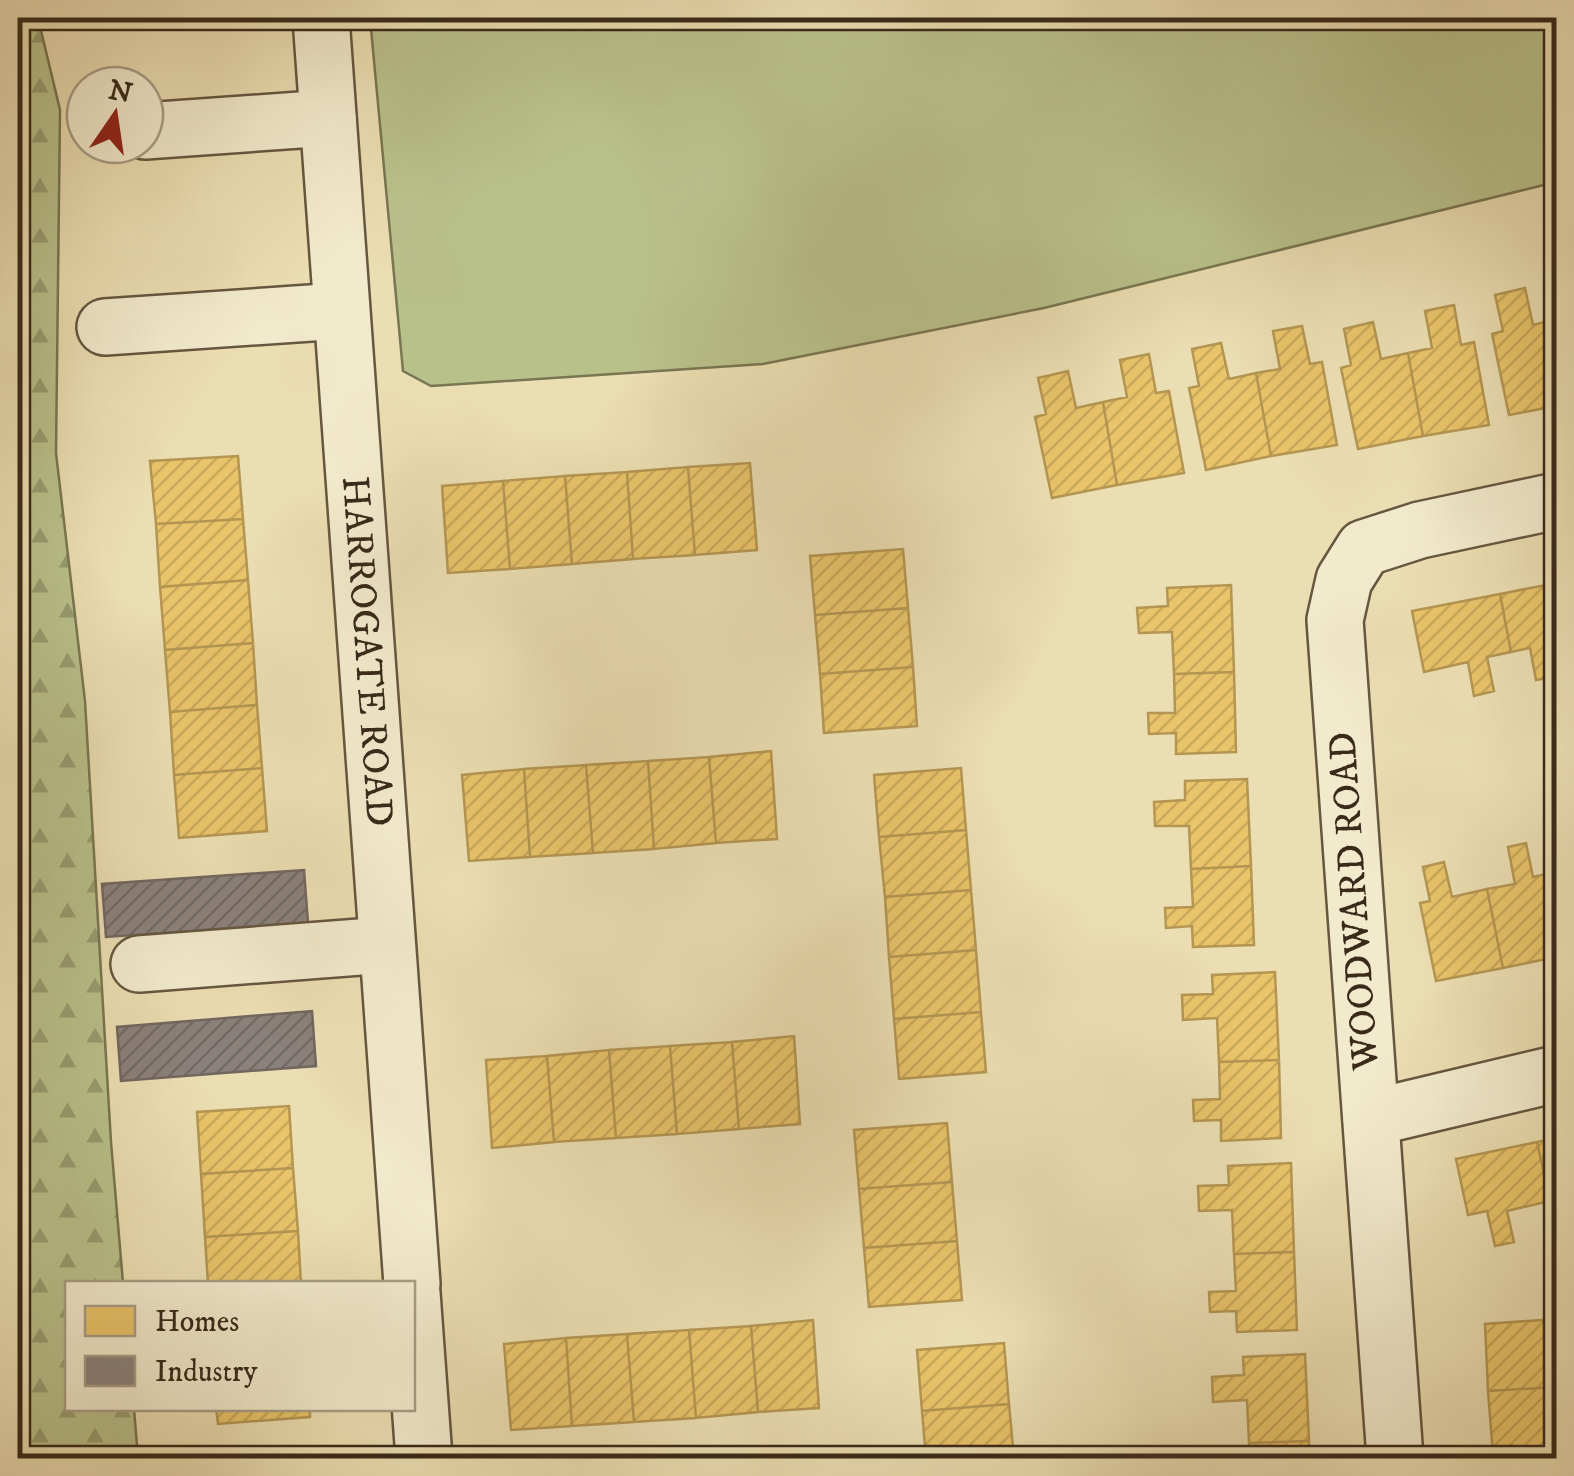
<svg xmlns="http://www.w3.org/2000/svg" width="1574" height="1476" font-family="'IM FELL DW Pica',serif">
	<defs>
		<pattern id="forest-firs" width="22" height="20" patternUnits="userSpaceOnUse" patternTransform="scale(2.5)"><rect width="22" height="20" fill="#b9c18b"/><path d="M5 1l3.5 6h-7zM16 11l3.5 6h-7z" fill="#979d71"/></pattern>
		<pattern id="homes-hatch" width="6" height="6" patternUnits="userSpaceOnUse" patternTransform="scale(2.5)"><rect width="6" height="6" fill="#e9c46a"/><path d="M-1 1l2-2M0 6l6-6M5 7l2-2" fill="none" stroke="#c9a95b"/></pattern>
		<pattern id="industry-hatch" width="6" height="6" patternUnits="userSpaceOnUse" patternTransform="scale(2.5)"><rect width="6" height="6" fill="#8a817c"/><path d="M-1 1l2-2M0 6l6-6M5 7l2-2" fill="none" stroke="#726a65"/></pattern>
	</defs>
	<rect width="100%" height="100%" fill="#ebdeb2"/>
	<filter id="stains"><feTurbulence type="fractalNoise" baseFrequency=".002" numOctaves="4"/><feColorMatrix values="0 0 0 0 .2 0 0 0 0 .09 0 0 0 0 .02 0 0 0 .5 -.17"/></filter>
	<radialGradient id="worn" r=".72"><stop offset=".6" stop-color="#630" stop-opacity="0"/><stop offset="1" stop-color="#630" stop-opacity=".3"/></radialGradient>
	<path fill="url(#forest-firs)" stroke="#797652" stroke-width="2.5" d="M18 18H38L60 110 56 453 85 701 111 1142 123 1283 68 1284V1408L134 1409 138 1458H18Z"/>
	<path fill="#b9c18b" stroke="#797652" stroke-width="2.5" d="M370 18H1556V182L1044 308 763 364 431 386 403 371Z"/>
	<path fill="url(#homes-hatch)" stroke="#b49652" stroke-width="2.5" d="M1525 288 1533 325 1556 319V406L1509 415 1492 334 1503 331 1495 295Z
		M1454 305 1461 345 1474 342 1489 425 1423 436 1408 353 1432 348 1425 311Z
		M1373 322 1381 359 1408 353 1423 436 1358 449 1341 368 1351 365 1344 329Z
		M1302 326 1310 364 1322 362 1337 445 1271 456 1256 373 1280 369 1273 331Z
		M1221 343 1229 379 1256 373 1271 456 1206 470 1189 388 1199 386 1192 349Z
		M1149 354 1156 393 1169 391 1184 473 1117 485 1103 402 1127 397 1120 360Z
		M1068 371 1076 408 1103 402 1117 485 1052 498 1035 417 1046 414 1038 378Z
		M238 456 243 519 156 524 150 461Z
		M750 463 757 550 695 555 688 467Z
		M688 467 695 555 633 559 627 472Z
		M627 472 633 559 572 564 565 476Z
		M565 476 572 564 510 569 503 481Z
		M503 481 510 569 448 573 442 486Z
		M243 519 248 580 160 587 156 524Z
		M903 549 908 608 815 615 810 556Z
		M248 580 253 643 165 650 160 587Z
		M1556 583V644L1548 646 1554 677 1536 680 1530 648 1511 652 1500 594Z
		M1231 585 1234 672 1174 674 1172 632 1139 633 1137 608 1168 606 1167 588Z
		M1500 594 1511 652 1487 657 1494 691 1474 696 1468 662 1424 672 1412 611Z
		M908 608 913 667 820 674 815 615Z
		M253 643 257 705 170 712 165 650Z
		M913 667 917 726 824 733 820 674Z
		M1234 672 1236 752 1176 754V733L1149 734 1148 713H1175L1174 674Z
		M257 705 262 768 174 775 170 712Z
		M771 751 777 839 716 843 709 757Z
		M709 757 716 843 654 849 648 761Z
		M648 761 654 849 593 853 586 765Z
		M586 765 593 853 530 857 524 769Z
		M262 768 267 831 179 838 174 775Z
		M961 768 966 830 879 837 874 775Z
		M524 769 530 857 469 861 462 775Z
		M1247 779 1251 866 1191 869 1189 826H1155L1154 802 1185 800V781Z
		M966 830 971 890 885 897 879 837Z
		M1526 843 1533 877 1546 874 1556 924V957L1503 968 1487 889 1515 884 1508 847Z
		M1444 862 1452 897 1487 889 1503 968 1436 981 1420 903 1430 901 1423 867Z
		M1251 866 1254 945 1193 947 1192 926 1166 928 1165 908 1193 907 1191 869Z
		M971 890 976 950 889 957 885 897Z
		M976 950 981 1012 894 1019 889 957Z
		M1275 972 1279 1060 1219 1062 1217 1018 1183 1020 1182 995 1213 994 1212 975Z
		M981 1012 986 1072 899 1079 894 1019Z
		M794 1036 800 1124 739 1129 732 1042Z
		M732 1042 739 1129 677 1134 670 1046Z
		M670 1046 677 1134 616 1138 609 1050Z
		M609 1050 616 1138 554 1142 547 1056Z
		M547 1056 554 1142 492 1148 486 1060Z
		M1279 1060 1281 1138 1221 1141V1120L1194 1121 1193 1100 1220 1099 1219 1062Z
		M289 1106 293 1168 201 1174 197 1112Z
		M947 1123 952 1182 859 1189 854 1130Z
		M1556 1138V1200L1550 1201 1537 1142Z
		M1537 1142 1550 1201 1507 1211 1514 1242 1495 1246 1487 1211 1468 1215 1456 1159Z
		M1291 1163 1294 1252 1234 1254 1232 1210 1199 1211 1198 1186 1229 1185 1228 1166Z
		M293 1168 298 1231 205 1237 201 1174Z
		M952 1182 957 1241 864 1248 859 1189Z
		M298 1231 301 1284H208L205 1237Z
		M957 1241 962 1300 869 1307 864 1248Z
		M1294 1252 1297 1330 1237 1332 1236 1311 1210 1312 1209 1292 1236 1291 1234 1254Z
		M1556 1319V1387L1488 1391 1485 1324Z
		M813 1320 819 1408 758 1412 751 1326Z
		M751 1326 758 1412 696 1418 689 1330Z
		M689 1330 696 1418 634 1422 627 1334Z
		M627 1334 634 1422 572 1426 566 1338Z
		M566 1338 572 1426 511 1430 504 1344Z
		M1004 1343 1009 1404 922 1411 917 1350Z
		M1305 1354 1309 1441 1249 1443 1247 1400 1213 1402 1212 1377 1244 1375 1243 1357Z
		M1556 1387V1450L1493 1455 1488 1391Z
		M1009 1404 1014 1458H926L922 1411Z
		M216 1408H310V1417L218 1424Z
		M1309 1441V1458H1250L1249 1443Z"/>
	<path fill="url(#industry-hatch)" stroke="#72675f" stroke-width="2.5" d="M304 870 308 923 106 937 102 884Z
		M312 1011 316 1066 121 1081 117 1027Z"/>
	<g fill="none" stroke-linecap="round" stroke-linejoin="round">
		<g stroke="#665740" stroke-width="60">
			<g id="minor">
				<path id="s1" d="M321 18 412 1284"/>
				<path d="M145 131 328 118"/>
				<path d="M105 327 340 311"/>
				<path d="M139 964 386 945"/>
				<path d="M1371 1118 1556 1074"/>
				<path d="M412 1293 424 1458"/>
				<path d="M1395 1458 1335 620 1344 580 1364 548 1420 530 1556 501"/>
			</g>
		</g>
		<use href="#minor" stroke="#f2eacd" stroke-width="55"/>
	</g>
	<g text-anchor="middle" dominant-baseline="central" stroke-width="10" stroke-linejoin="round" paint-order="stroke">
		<g font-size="38" fill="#392a1a" stroke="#f2eacd">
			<text stroke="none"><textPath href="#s1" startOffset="635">HARROGATE ROAD</textPath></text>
			<text transform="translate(1355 901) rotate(-94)">WOODWARD ROAD</text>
		</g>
	</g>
	<rect width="1574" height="1476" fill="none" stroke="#ebdeb2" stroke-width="60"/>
	<rect x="20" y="20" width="1534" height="1436" fill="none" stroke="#392a1a" stroke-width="5"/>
	<rect x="30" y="30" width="1514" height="1416" fill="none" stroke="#392a1a" stroke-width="2.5"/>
	<rect x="65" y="1281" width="350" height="130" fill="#f2eacd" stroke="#a89d85" stroke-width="2.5"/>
	<rect x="85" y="1306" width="50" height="30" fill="#e9c46a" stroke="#a89d85" stroke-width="2.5"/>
	<text x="155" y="1331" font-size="30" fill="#392a1a">Homes</text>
	<rect x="85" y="1356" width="50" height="30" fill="#8a817c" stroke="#a89d85" stroke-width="2.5"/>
	<text x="155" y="1381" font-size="30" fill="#392a1a">Industry</text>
	<g transform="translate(115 115) rotate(13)"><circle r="48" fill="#f2eacd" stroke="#a89d85" stroke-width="2.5"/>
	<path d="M0-8L18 38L0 25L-18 38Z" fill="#8f2418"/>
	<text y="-15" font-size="28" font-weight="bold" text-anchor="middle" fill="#392a1a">N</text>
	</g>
	<rect width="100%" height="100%" filter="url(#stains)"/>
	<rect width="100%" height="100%" fill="url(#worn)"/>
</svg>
